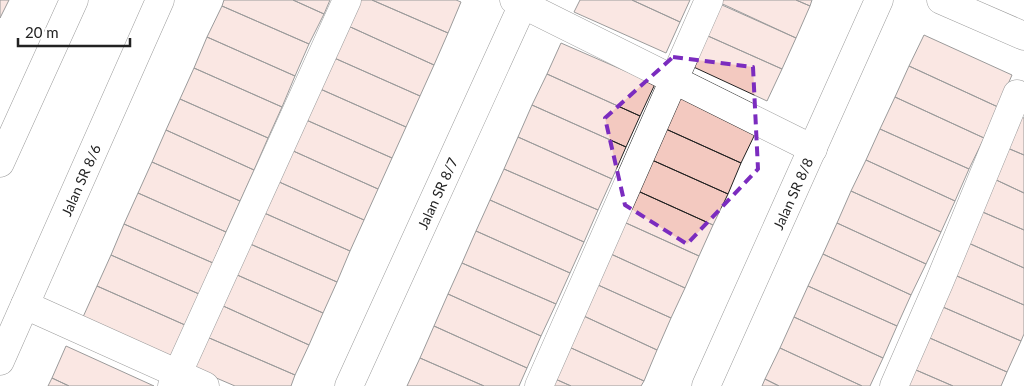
<svg xmlns="http://www.w3.org/2000/svg" width="1024" height="386" font-family="Lato,sans-serif">
	<rect width="100%" height="100%" fill="#fff"/>
	<path fill="#f3c9c0" stroke="#222" d="M0 0H9L0 18Z
		M224 0H293L324 14 309 44 222 6Z
		M293 0H330L324 14Z
		M357 0H372L448 33 434 65 346 25Z
		M372 0H456L461 2 448 33Z
		M580 0H632L680 22 666 53 574 12Z
		M632 0H690L680 22Z
		M714 0H796L810 6 796 38Z
		M796 0H812L810 6Z
		M713 1 796 38 782 69 699 32Z
		M222 6 309 44 295 76 207 37Z
		M346 25 434 65 420 96 332 57Z
		M699 32 782 69 767 101 685 63Z
		M924 35 1012 75 998 107 909 66Z
		M207 37 295 76 282 107 194 68Z
		M561 43 655 84 640 116 547 74Z
		M332 57 420 96 406 127 318 88Z
		M909 66 998 107 984 138 895 97Z
		M194 68 282 107 268 138 180 99Z
		M547 74 640 116 626 147 532 105Z
		M318 88 406 127 392 158 304 119Z
		M671 93 756 132 741 163 657 125Z
		M895 97 984 138 969 169 880 129Z
		M180 99 268 138 254 170 166 130Z
		M532 105 626 147 612 179 518 137Z
		M1019 116 1024 118V155L1005 147Z
		M304 119 392 158 378 189 291 150Z
		M657 125 741 163 728 194 643 156Z
		M880 129 969 169 955 201 866 160Z
		M166 130 254 170 240 201 152 162Z
		M518 137 612 179 598 210 504 169Z
		M1005 147 1024 155V193L992 178Z
		M291 150 378 189 364 220 277 181Z
		M643 156 728 194 713 225 629 187Z
		M866 160 955 201 941 232 851 191Z
		M152 162 240 201 226 232 138 193Z
		M504 169 598 210 584 242 490 200Z
		M992 178 1024 193V230L978 210Z
		M277 181 364 220 350 251 262 212Z
		M629 187 713 225 699 256 615 218Z
		M851 191 941 232 926 264 837 223Z
		M138 193 226 232 213 263 124 224Z
		M490 200 584 242 570 273 476 231Z
		M978 210 1024 230V268L964 241Z
		M262 212 350 251 337 282 248 243Z
		M615 218 699 256 685 288 600 249Z
		M837 223 926 264 911 295 823 254Z
		M124 224 213 263 199 294 111 255Z
		M476 231 570 273 556 304 462 263Z
		M964 241 1024 268V305L950 273Z
		M248 243 337 282 323 313 235 274Z
		M600 249 685 288 671 318 587 280Z
		M823 254 911 295 897 326 808 286Z
		M111 255 199 294 185 325 97 286Z
		M462 263 556 304 541 336 448 294Z
		M950 273 1024 305V334L1021 341 936 304Z
		M235 274 323 313 309 345 221 305Z
		M587 280 671 318 657 350 573 311Z
		M97 286 185 325 171 357 83 317Z
		M808 286 897 326 883 358 794 317Z
		M448 294 541 336 527 368 434 326Z
		M936 304 1021 341 1007 372 923 335Z
		M221 305 309 345 295 375 207 337Z
		M573 311 657 350 644 381 558 342Z
		M794 317 883 358 870 386H862L780 348Z
		M434 326 527 368 519 386H484L420 358Z
		M923 335 1007 372 1001 386H953L909 367Z
		M207 337 295 375 291 386H235L193 368Z
		M558 342 644 381 641 386H571L544 374Z
		M66 346 154 386H69L52 378Z
		M780 348 862 386H779L765 379Z
		M420 358 484 386H407Z
		M909 367 953 386H900Z
		M544 374 571 386H539Z
		M52 378 69 386H48Z
		M765 379 779 386H762Z"/>
	<g fill="none" stroke-linecap="round" stroke-linejoin="round">
		<g stroke="#222" stroke-width="29">
			<g id="minor">
				<path d="M514 0 813 149"/>
				<path d="M941 0 1024 36"/>
				<path d="M0 163 74 0"/>
				<path d="M25 305 205 386"/>
				<path id="s1" d="M0 361 160 0"/>
				<path d="M172 386 347 0"/>
				<path id="s2" d="M349 386 525 0"/>
				<path d="M539 386 709 0"/>
				<path id="s3" d="M706 386 879 0"/>
				<path d="M894 386 939 283 1017 94"/>
			</g>
		</g>
		<use href="#minor" stroke="#fff" stroke-width="28"/>
	</g>
	<path d="M0 0H1024V386H0ZM673 57 753 67 758 169 687 244 625 205 605 118Z" fill="#fff" fill-opacity=".55" fill-rule="evenodd"/>
	<path fill="none" stroke="#7b2cbf" stroke-width="4" stroke-dasharray="10 6" stroke-linejoin="round" d="M673 57 753 67 758 169 687 244 625 205 605 118Z"/>
	<g text-anchor="middle" dominant-baseline="central" stroke-width="4" stroke-linejoin="round" paint-order="stroke">
		<g font-size="14" fill="#222" stroke="#fff">
			<text stroke="none"><textPath href="#s1" startOffset="198">Jalan SR 8/6</textPath></text>
			<text stroke="none"><textPath href="#s2" startOffset="212">Jalan SR 8/7</textPath></text>
			<text stroke="none"><textPath href="#s3" startOffset="211">Jalan SR 8/8</textPath></text>
		</g>
	</g>
	<path d="M18 38v8h112v-8" fill="none" stroke="#222222" stroke-width="2.5"/>
	<text x="25" y="38" font-size="15" fill="#222222" stroke="#ffffff" stroke-width="4" paint-order="stroke">20 m</text>
</svg>
